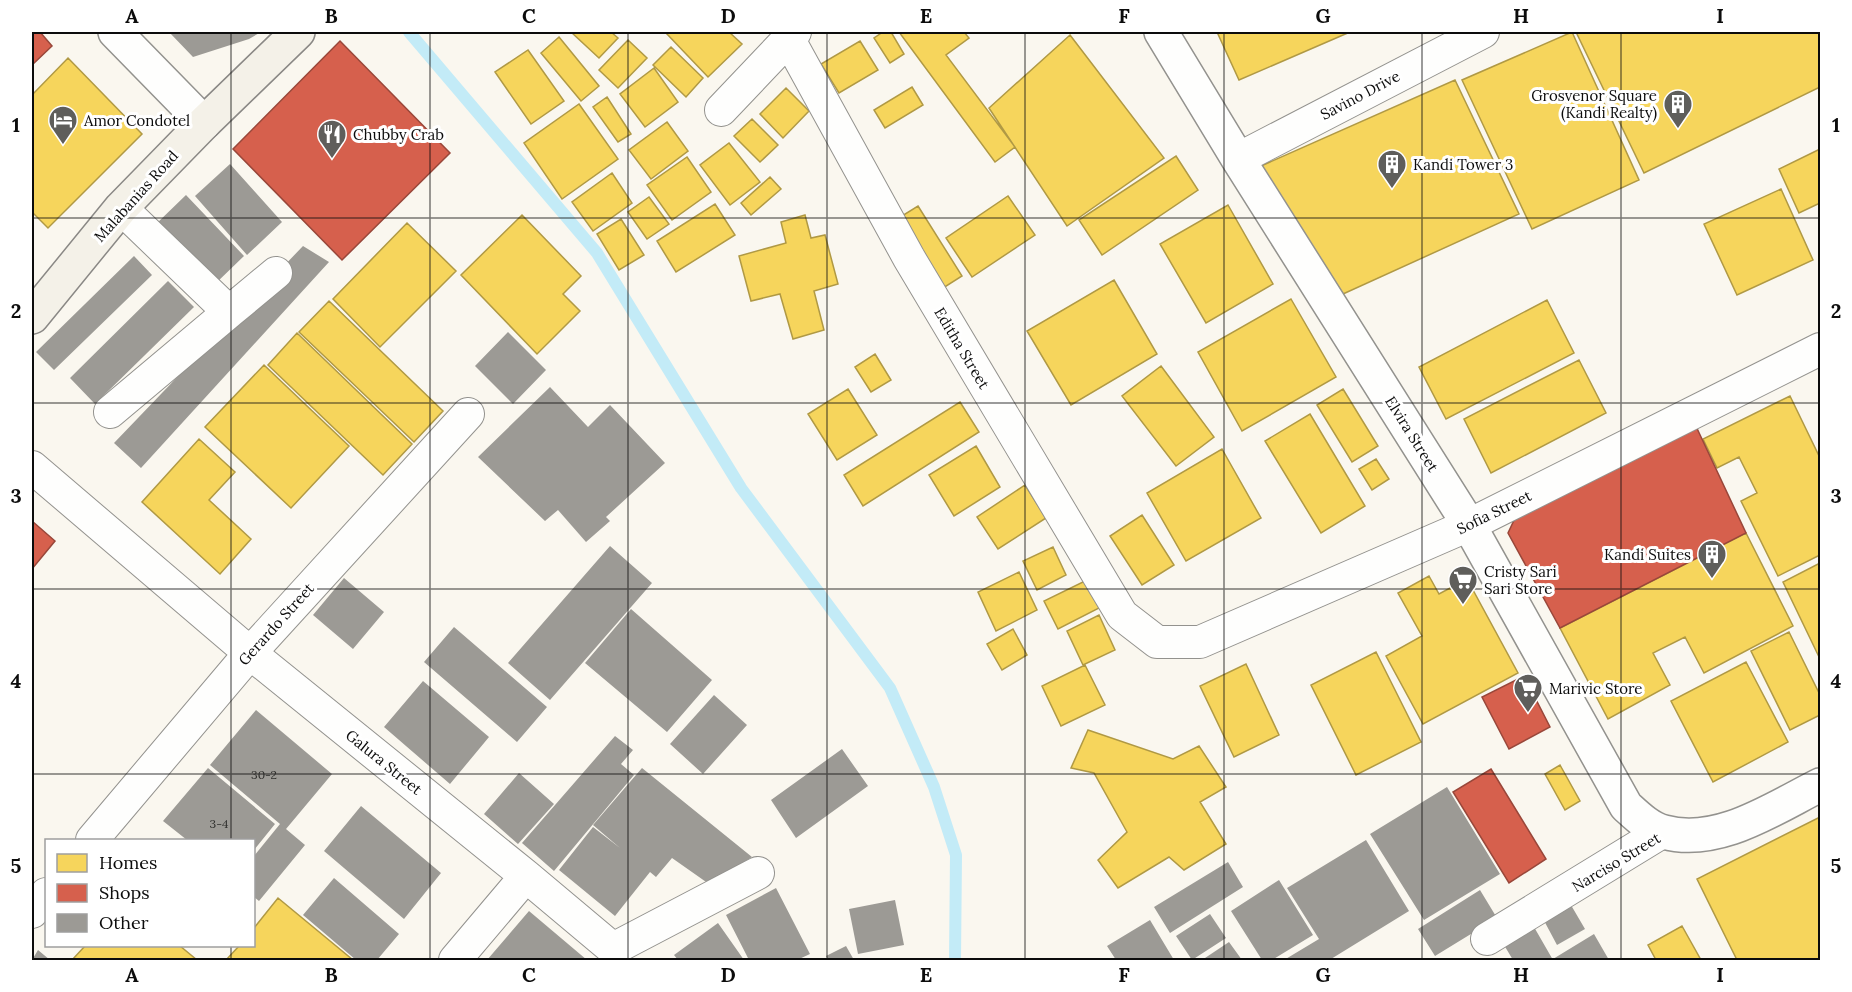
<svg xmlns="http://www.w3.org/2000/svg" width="1852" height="992" font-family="Lora,serif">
	<rect width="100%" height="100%" fill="#faf7ef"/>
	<path fill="#f6d55c" stroke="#b09944" stroke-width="1.5" d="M571 32H611L618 38 599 58Z
		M667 32H729L742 44 708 77 666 33Z
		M883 32H891L904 54 890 63 874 38Z
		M899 32H964L969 38 946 55 1015 147 995 162Z
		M1217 32H1350L1239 80Z
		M1572 32 1639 180 1532 229 1462 80Z
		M1576 32H1820V87L1644 173Z
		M1070 35 1164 158 1067 226 989 108Z
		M559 37 599 86 581 101 541 53Z
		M628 40 647 58 618 88 599 70Z
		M860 41 878 70 839 93 821 64Z
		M671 47 703 78 686 97 653 65Z
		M528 50 564 101 531 124 495 72Z
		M68 58 142 134 48 228 32 212V95Z
		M654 68 678 102 645 127 620 94Z
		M1455 80 1519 214 1343 294 1261 166Z
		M912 87 923 105 885 128 874 110Z
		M786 88 809 111 783 138 760 114Z
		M607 97 631 134 618 142 593 107Z
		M579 104 618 159 562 199 524 143Z
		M752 119 778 145 760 162 734 136Z
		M667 122 688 151 651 179 629 150Z
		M729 143 760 182 730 205 700 165Z
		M1820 149V203L1799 213 1779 169Z
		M1176 156 1198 190 1102 255 1079 220Z
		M687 157 711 192 672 220 647 185Z
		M612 173 632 203 593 231 572 202Z
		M770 177 781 189 751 215 741 203Z
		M1781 189 1813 260 1737 295 1704 224Z
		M1008 196 1035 235 972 277 946 238Z
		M649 197 669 224 647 239 628 212Z
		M715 204 735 235 676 272 657 241Z
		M1228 205 1273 284 1206 323 1160 244Z
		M918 206 962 276 940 290 897 219Z
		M522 215 581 276 563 294 580 311 537 354 461 275Z
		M805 215 811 238 825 235 838 284 814 291 824 330 793 339 780 294 751 301 739 256 786 243 781 222Z
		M621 219 644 255 619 270 597 234Z
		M407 223 456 271 380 347 333 299Z
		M1114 280 1157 354 1071 405 1027 331Z
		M1291 299 1336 377 1242 431 1198 352Z
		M1547 300 1574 353 1446 419 1419 367Z
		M329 301 443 411 414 442 299 332Z
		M297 333 412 444 383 475 268 365Z
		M875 354 891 380 871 392 855 367Z
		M1579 360 1606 413 1491 473 1464 419Z
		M264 365 349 446 291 508 205 427Z
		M1161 366 1214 437 1176 466 1122 396Z
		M848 389 877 435 837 460 808 414Z
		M1343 389 1378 446 1352 462 1317 405Z
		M1790 396 1820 458V555L1778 576 1741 501 1757 493 1739 457 1717 468 1703 439Z
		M960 402 979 432 863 506 844 475Z
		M1310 414 1365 506 1321 533 1265 441Z
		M199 439 235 472 209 500 251 539 220 574 142 502Z
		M976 446 1000 487 954 516 929 475Z
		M1222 449 1261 518 1186 561 1147 493Z
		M1376 459 1389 479 1372 490 1359 469Z
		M1025 485 1046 518 998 549 977 517Z
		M1142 515 1174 565 1142 585 1110 536Z
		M1746 533 1793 626 1704 673 1685 637 1653 653 1670 685 1608 719 1560 628Z
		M1053 547 1066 575 1037 590 1023 561Z
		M1820 563V659L1783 582Z
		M1019 572 1037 610 996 631 978 592Z
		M1429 576 1439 594 1467 579 1518 673 1423 724 1386 656 1422 636 1398 593Z
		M1087 580 1101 607 1058 629 1044 601Z
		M1099 615 1115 650 1083 665 1067 631Z
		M1013 629 1027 655 1002 670 987 644Z
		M1789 632 1820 695V715L1790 730 1751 651Z
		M1376 652 1421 742 1356 775 1311 685Z
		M1746 662 1788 742 1713 782 1671 701Z
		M1246 664 1279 735 1234 757 1200 686Z
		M1085 665 1105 705 1061 726 1042 686Z
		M1088 730 1173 759 1199 746 1226 787 1200 802 1226 844 1184 870 1169 857 1118 888 1098 860 1127 832 1094 773 1071 768Z
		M1560 765 1580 801 1565 810 1545 774Z
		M1820 817V960H1737L1697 879Z
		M278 898 353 960H226L239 946H254V928Z
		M1682 926 1701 960H1656L1648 945Z
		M85 946H180L197 960H72Z"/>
	<path fill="#d6604d" stroke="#99473a" stroke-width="1.5" d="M32 32H40L52 46 32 65Z
		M340 41 450 153 342 260 233 149Z
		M1694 422 1746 533 1560 628 1508 533 1517 514Z
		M32 521 55 541 32 569Z
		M1524 676 1550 727 1509 749 1482 697Z
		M1491 769 1546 859 1509 883 1453 792Z"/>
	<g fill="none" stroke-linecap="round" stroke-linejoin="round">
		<path stroke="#c3ebf7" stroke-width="12" d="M409 32 597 253 741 488 890 688 934 787 956 855 955 960"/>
	</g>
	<path fill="#9c9a95" d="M169 32H261L249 39 193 57Z
		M230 164 282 222 247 255 195 196Z
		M186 195 244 256 214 285 155 225Z
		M303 246 329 262 141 468 114 443Z
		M134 256 152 275 54 370 36 352Z
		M168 281 194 307 95 404 70 378Z
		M508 332 546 370 513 404 475 366Z
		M550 387 588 427 610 405 665 463 606 517 610 521 586 542 558 510 545 521 478 457Z
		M610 546 652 583 550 700 508 663Z
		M344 578 384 612 353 649 313 615Z
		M631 609 712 680 667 732 585 663Z
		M454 627 547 707 517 742 424 662Z
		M423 681 489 737 450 784 384 727Z
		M714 695 747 725 703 774 670 744Z
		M256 710 332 774 286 829 305 845 259 901 254 897V856L280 824 210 765Z
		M615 736 633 750 621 764 634 775 554 871 522 843Z
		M842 749 868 786 796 838 771 800Z
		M208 768 275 824 254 850V840H187L163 821Z
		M642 768 752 857 709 884 672 858 656 877 650 872 615 916 559 870 593 827 620 848 593 825Z
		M519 773 554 804 518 844 484 814Z
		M1447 787 1500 874 1424 920 1370 834Z
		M361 806 441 873 404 919 324 851Z
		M1366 840 1409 911 1331 959 1332 960H1284L1319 939 1287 888Z
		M1228 862 1243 887 1170 933 1154 907Z
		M334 878 399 934 377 960H356L303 915Z
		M1279 880 1313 935 1272 960H1262L1231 911Z
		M776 888 810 954 797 960H749L726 915Z
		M1480 890 1497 918 1435 956 1418 929Z
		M895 900 904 945 858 954 849 909Z
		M1568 900 1585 929 1557 945 1541 915Z
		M529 911 587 960H487Z
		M1210 914 1226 938 1192 960 1176 936Z
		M1150 920 1174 960H1116L1107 946Z
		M718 923 744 960H678L674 955Z
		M1534 927 1553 960H1513L1504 945Z
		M1594 934 1609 960H1554L1553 959Z
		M1229 942 1242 960H1202Z
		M846 946 854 960H828L826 956Z
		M38 950 50 960H32Z"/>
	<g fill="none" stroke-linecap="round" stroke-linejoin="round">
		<g stroke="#93928e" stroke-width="34">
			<path id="minor" d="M788 38 909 258 1122 615 1157 642H1200L1469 525 1820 349
				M721 110 795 32
				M1238 159 1483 32
				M121 208 229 312 276 273
				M110 412 229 312
				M32 467 250 653 526 876 613 949 758 873
				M92 840 250 653 468 414
				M32 912 46 894
				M1487 939 1662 832
				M455 960 526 876"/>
		</g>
		<g stroke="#93928e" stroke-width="36">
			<path id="tertiary" d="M115 32 204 123
				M1161 32 1238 159 1469 525 1626 806C1637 816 1649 828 1664 832 1718 847 1774 808 1820 785"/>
		</g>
		<g stroke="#8a8885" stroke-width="36">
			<path id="secondary" d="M32 317 121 208 204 123 298 32"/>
		</g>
		<use href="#minor" stroke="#fefefd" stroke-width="32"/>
		<use href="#tertiary" stroke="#fefefd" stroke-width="33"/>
		<use href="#secondary" stroke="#f4f1e8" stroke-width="33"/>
	</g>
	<path fill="none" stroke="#0c0c0c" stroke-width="1.5" stroke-opacity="0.55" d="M231 32V840M430 32V960M628 32V960M827 32V960M1025 32V960M1224 32V960M1422 32V960M1621 32V960M32 218H1820M32 403H1820M32 589H1820M32 774H1820M231 946V960"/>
	<defs>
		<g id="building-pin" transform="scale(1.5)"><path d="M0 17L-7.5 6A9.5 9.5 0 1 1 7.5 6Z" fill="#5f5e5b" stroke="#fff"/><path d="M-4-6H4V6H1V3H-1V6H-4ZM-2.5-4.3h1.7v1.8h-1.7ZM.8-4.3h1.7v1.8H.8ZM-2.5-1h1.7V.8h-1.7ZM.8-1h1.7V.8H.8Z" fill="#fff"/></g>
		<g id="hotel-pin" transform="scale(1.5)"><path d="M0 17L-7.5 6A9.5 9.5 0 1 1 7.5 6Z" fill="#5f5e5b" stroke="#fff"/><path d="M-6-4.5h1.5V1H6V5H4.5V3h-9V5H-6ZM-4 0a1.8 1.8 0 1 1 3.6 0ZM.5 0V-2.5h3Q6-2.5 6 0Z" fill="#fff"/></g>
		<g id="restaurant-pin" transform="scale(1.5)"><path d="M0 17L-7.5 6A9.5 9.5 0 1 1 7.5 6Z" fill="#5f5e5b" stroke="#fff"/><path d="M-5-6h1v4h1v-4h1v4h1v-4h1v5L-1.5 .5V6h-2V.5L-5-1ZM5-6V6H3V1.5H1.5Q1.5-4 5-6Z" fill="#fff"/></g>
		<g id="supermarket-pin" transform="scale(1.5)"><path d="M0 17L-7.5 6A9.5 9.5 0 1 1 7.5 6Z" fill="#5f5e5b" stroke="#fff"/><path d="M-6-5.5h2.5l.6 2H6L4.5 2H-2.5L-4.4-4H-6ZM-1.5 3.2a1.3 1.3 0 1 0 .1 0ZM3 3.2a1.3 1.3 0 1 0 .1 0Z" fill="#fff"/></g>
	</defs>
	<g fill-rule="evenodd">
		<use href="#building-pin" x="1678" y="104"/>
		<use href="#hotel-pin" x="63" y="120"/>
		<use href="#restaurant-pin" x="332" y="134"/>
		<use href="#building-pin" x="1392" y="164"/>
		<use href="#building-pin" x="1712" y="554"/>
		<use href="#supermarket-pin" x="1463" y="580"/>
		<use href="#supermarket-pin" x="1528" y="688"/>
	</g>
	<g text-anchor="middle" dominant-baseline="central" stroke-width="6" stroke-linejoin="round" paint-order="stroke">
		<g font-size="12" fill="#30302e">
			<text x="264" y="774">30-2</text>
			<text x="219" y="823">3-4</text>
		</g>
		<g font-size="15" fill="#0c0c0c" stroke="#fff">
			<text transform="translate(1360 95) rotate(-28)">Savino Drive</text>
			<text transform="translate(136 196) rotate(-48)">Malabanias Road</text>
			<text transform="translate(962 348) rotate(59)">Editha Street</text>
			<text transform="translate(1412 434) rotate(58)">Elvira Street</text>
			<text transform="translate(1494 512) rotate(-26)">Sofia Street</text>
			<text transform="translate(276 624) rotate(-48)">Gerardo Street</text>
			<text transform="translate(384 762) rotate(39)">Galura Street</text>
			<text transform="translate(1616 862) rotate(-31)">Narciso Street</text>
		</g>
		<g font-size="15" fill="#0c0c0c" stroke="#fff" text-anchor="start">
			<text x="1657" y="95" text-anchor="end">Grosvenor Square<tspan x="1657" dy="17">(Kandi Realty)</tspan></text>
			<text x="84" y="120">Amor Condotel</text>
			<text x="353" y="134">Chubby Crab</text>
			<text x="1413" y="164">Kandi Tower 3</text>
			<text x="1691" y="554" text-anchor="end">Kandi Suites</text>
			<text x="1484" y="571">Cristy Sari<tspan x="1484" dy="17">Sari Store</tspan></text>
			<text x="1549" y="688">Marivic Store</text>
		</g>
	</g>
	<rect width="1852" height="992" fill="none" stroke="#ffffff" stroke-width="66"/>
	<rect x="45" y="839" width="210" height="108" fill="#ffffff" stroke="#9e9e9e" stroke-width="1.5"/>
	<rect x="57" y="854" width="30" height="18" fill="#f6d55c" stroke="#9e9e9e" stroke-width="1.5"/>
	<text x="99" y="869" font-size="18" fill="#0c0c0c">Homes</text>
	<rect x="57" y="884" width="30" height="18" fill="#d6604d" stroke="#9e9e9e" stroke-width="1.5"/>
	<text x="99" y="899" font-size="18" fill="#0c0c0c">Shops</text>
	<rect x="57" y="914" width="30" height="18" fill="#9c9a95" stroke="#9e9e9e" stroke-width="1.5"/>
	<text x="99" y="929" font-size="18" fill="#0c0c0c">Other</text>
	<rect x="33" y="33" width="1786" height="926" fill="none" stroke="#0c0c0c" stroke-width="2"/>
	<g font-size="20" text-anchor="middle" font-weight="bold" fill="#0c0c0c">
		<text x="132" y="23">A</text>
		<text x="331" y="23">B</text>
		<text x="529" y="23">C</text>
		<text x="728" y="23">D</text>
		<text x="926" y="23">E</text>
		<text x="1124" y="23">F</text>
		<text x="1323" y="23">G</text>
		<text x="1521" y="23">H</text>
		<text x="1720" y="23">I</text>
		<text x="16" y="132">1</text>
		<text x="1836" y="132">1</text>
		<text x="16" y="318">2</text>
		<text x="1836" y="318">2</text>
		<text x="16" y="503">3</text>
		<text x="1836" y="503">3</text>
		<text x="16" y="688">4</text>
		<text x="1836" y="688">4</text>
		<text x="16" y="873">5</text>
		<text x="1836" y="873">5</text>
		<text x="132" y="982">A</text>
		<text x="331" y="982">B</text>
		<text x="529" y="982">C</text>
		<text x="728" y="982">D</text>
		<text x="926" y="982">E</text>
		<text x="1124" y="982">F</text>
		<text x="1323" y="982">G</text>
		<text x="1521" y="982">H</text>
		<text x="1720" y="982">I</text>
	</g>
</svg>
